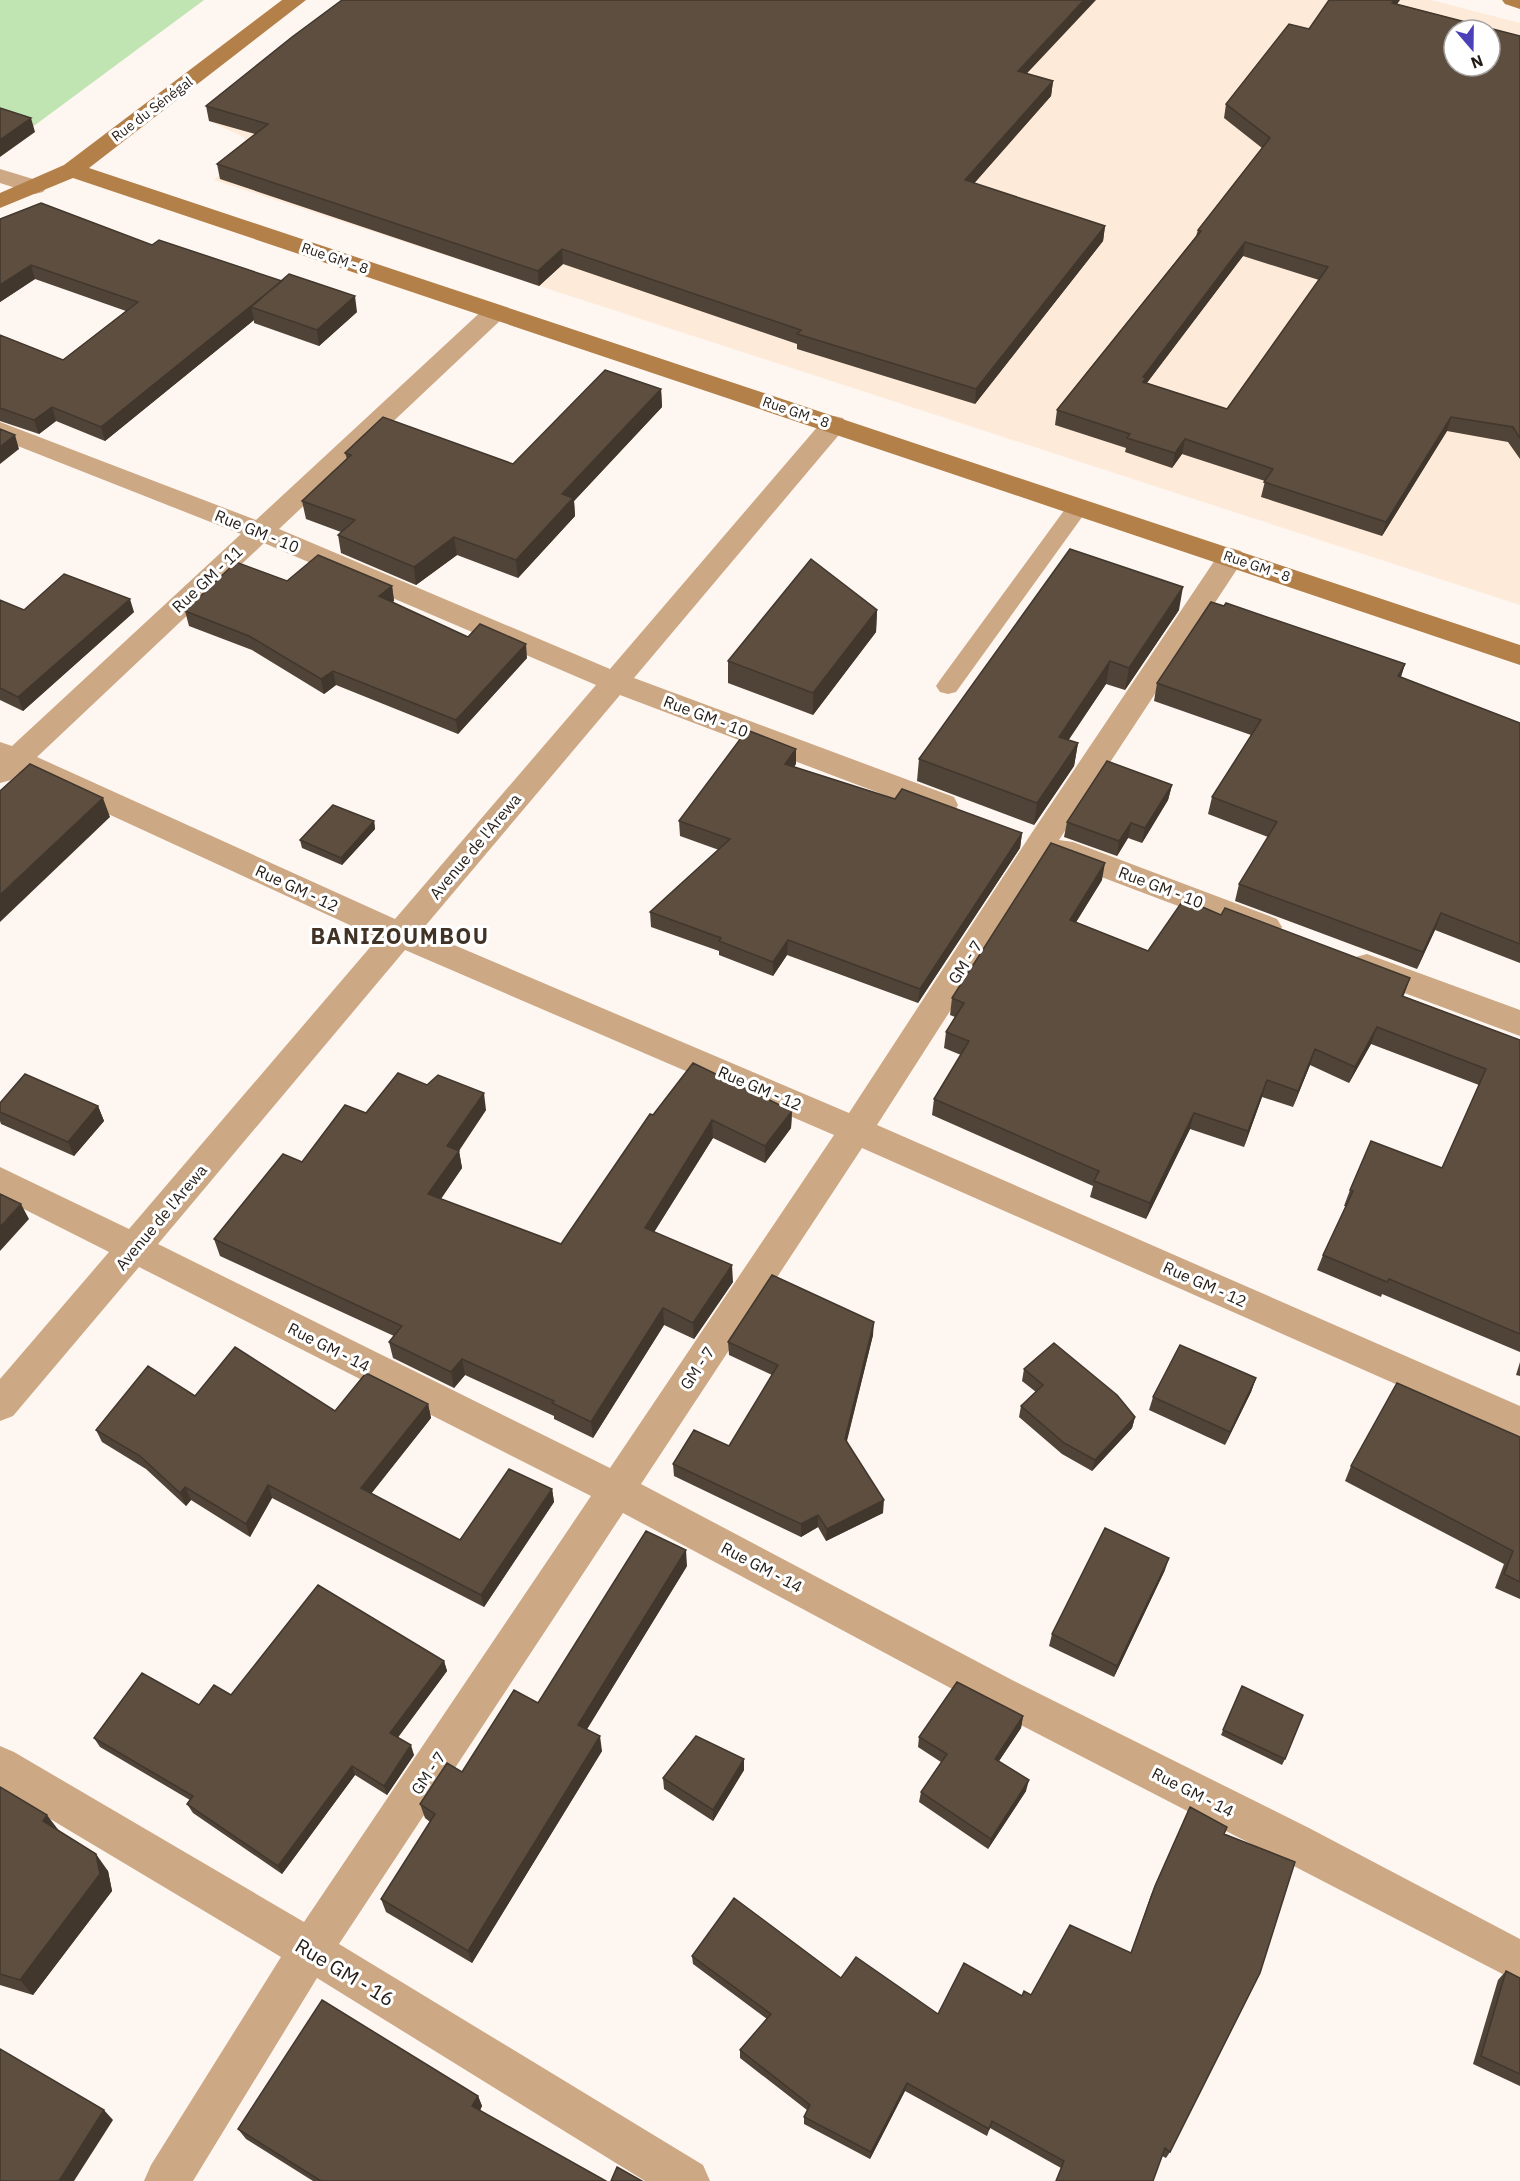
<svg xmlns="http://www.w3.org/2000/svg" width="1520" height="2181" font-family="'IBM Plex Sans',sans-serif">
	<rect width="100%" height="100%" fill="#fef6f0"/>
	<path fill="#feead8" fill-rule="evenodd" d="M361 0H1431L1520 23V605L214 180 248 149 244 137 209 121ZM1454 30H1490V66H1454Z"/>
	<path fill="#c1e4b3" d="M0 0H204L0 151Z"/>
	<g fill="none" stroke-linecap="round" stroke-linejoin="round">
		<path fill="#cca885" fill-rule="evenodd" d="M1079 499 1087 501 1090 506 956 692 948 694 940 692 936 686 940 680 1071 501Z"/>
		<path fill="#cca885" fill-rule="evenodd" d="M0 169 43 182 47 187 43 192 35 194 0 183Z
			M495 305 504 307 507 312 504 317 279 529 610 669 825 418 834 416 843 418 847 424 843 430 634 678 954 797 958 805 954 813 943 816 932 813 620 695 421 931 849 1113 1031 834 1221 551 1231 548 1241 551 1245 557 1059 840 1073 842 1277 919 1282 927 1277 935 1266 939 1255 935 1051 858 1050 855 877 1125 1520 1406V1439L862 1148 641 1484 1014 1681 1309 1828 1520 1939V1983L986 1707 623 1513 339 1944 703 2165 710 2181H645L317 1978 193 2181H144L151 2165 281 1957 0 1789V1746L14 1752 304 1922 591 1496 139 1267 13 1416 0 1421V1379L109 1252 0 1197V1167L129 1229 378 938 19 773 11 780 0 783V742L12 746 241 534 0 439V422L256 520 486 307ZM264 543 596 685 395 919 37 757ZM405 950 834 1135 610 1468 158 1244Z
			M1367 954 1520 1010V1036L1356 975 1351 966 1356 957Z"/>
		<path fill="#b48049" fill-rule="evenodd" d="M282 0H306L89 168 1520 645V665L73 178 0 208V193L64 165Z
			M1502 0H1520V9L1505 4Z"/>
	</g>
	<path fill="#504337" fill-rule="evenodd" d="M1397 4 1520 36V459L1508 442 1447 431 1382 536 1261 497 1265 481 1182 454 1172 468 1125 452 1126 448 1055 425 1057 410 1196 236 1198 230 1262 148 1224 118 1226 104 1309 29ZM1243 256 1319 280 1227 409 1147 383Z
		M1027 74 1053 81 1051 96 974 183 1105 226 1103 241 975 404 797 349V344L563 264 539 286 220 179 217 164 255 134 209 121 206 106Z
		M0 219 152 245 357 312 319 346 254 323V320L105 441 56 421 39 434 0 421V335L63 360 126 311 35 279 0 302Z
		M661 389 662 407 574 501 575 516 518 578 457 555 416 585 341 553 338 535 341 532 306 519 302 501 347 459 345 453 513 464Z
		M287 581 392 586 394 601 392 602 468 637 527 658 458 734 336 685 324 694 252 650 189 626 185 611Z
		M0 600 24 610 134 612 23 711 0 700Z
		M877 610 876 632 813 715 728 683V661Z
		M1179 610 1125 690 1106 684 1068 740 1078 743 1074 766 1034 825 917 781 919 759Z
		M1405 664 1401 677 1520 723V963L1435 930 1417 969 1235 901 1239 884 1268 837 1208 814 1212 797 1251 735 1154 701 1157 683Z
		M796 764 794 767 895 799 1022 833 1020 848 918 1003 787 955 773 976 719 955V951L651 927 650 912 719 850 680 836 679 821Z
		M1172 785 1168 800 1142 843 1128 838 1117 856 1064 837 1067 822Z
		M374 821 375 829 342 865 302 848 300 840Z
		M1102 880 1076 922 1148 951 1403 996 1520 1040V1352L1382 1294 1381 1297 1317 1270 1323 1255 1346 1206H1344L1350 1190 1442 1168 1479 1085 1371 1044 1349 1083 1310 1065 1293 1107 1262 1097 1244 1147 1190 1129 1146 1219 1090 1197 1093 1186 932 1115 934 1099 961 1055 944 1048 946 1032 955 1017 950 1015 952 998Z
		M0 1103 98 1106 104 1121 74 1156 1 1124 0 1121Z
		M486 1110 459 1151 462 1168 441 1199 561 1244 653 1115 792 1111 791 1128 765 1163 713 1138 654 1232 733 1282 694 1339 664 1325 593 1438 554 1419V1416L465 1375 454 1388 393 1358 389 1342 394 1336 220 1256 214 1239 302 1162 366 1113Z
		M873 1335 847 1441 883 1513 826 1541 818 1527 801 1537 674 1476 673 1464 729 1446 772 1375 729 1355 728 1342Z
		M1520 1362V1376L1516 1375Z
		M1024 1369 1135 1417 1132 1428 1092 1471 1062 1454 1019 1417 1021 1406 1036 1392 1022 1381Z
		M1256 1378 1251 1392 1225 1445 1149 1410 1153 1397Z
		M195 1396 335 1411 428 1404 431 1418 371 1494 460 1540 552 1489 554 1502 484 1607 272 1498 250 1537 191 1500 186 1506 146 1469 102 1442 96 1430Z
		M1520 1437V1599L1495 1588 1504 1564 1345 1481 1351 1466Z
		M687 1566 587 1729 602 1751 472 1963 386 1912 381 1899 430 1822 425 1818 420 1804 462 1772Z
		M1165 1570 1114 1677 1049 1646 1052 1634Z
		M444 1661 447 1671 397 1738 414 1755 387 1795 355 1775 282 1874 193 1813 187 1804 190 1800 100 1747 94 1738 231 1695Z
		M1242 1686 1285 1759 1282 1765 1221 1735Z
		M1023 1716 1021 1728 999 1761 1026 1791 988 1849 919 1802 921 1792 941 1762 918 1747 919 1737Z
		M744 1770 713 1821 664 1789 663 1778Z
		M0 1787 59 1831 108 1871 112 1891 33 1995 0 1985Z
		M1190 1807 1224 1834 1170 2152 1166 2158 1162 2156 1061 2168 990 2128 987 2136 905 2091 870 2159 804 2124V2117L807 2110 740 2058V2050L767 2019 693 1964 692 1956 841 1978 938 2014 1022 1996 1031 1995 1131 1953 1151 1895Z
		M1506 1971 1520 1978V2086L1473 2064 1498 1980Z
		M478 2096 482 2106 480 2111 606 2181H313L246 2139 238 2129Z"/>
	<path fill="#41372d" d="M1084 0H1096L1016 85 1018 71Z
		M1394 0H1400L1389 16 1392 3Z
		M1053 81 1051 96 964 195 965 180Z
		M31 118 35 132 0 157V140Z
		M1105 226 1103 241 975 404 976 389Z
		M1245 242 1243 256 1145 385 1143 377Z
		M562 249 563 264 539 286 538 271Z
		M31 265 35 279 0 302V285Z
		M282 281 251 307 254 320 105 441 101 427Z
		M355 296 357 312 319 346 317 330Z
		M661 389 662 407 574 501 575 516 518 578 516 560 562 494Z
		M52 407 56 421 39 434 34 420Z
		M1451 417 1447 431 1382 536 1386 522Z
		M15 435 19 449 0 464V447Z
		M1185 439 1182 454 1172 468 1175 453Z
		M454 537 457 555 416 585 414 567Z
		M392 586 394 601 381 611 379 596Z
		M1183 587 1179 610 1125 690 1129 668Z
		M130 599 134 612 23 711 18 697Z
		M877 610 876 632 813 715V693Z
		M526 644 527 658 458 734 456 720Z
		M1110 661 1106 684 1056 759 1059 737Z
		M1405 664 1399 682 1398 676Z
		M333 671 336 685 324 694 321 679Z
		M1078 743 1074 766 1034 825 1037 803Z
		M796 749V764L784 778 785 764Z
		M1172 785 1168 800 1142 843 1145 828Z
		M103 798 110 817 0 922V895Z
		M374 821 375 829 342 865 341 858Z
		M1131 823 1128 838 1117 856 1119 841Z
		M1022 833 1020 848 918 1003 920 989Z
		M1105 863 1102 880 1067 937 1070 920Z
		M1441 913 1435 930 1417 969 1423 952Z
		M788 940 787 955 773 976V962Z
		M1410 978 1404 995 1396 1012 1402 996Z
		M1377 1027 1371 1044 1349 1083 1355 1067Z
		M1315 1049 1310 1065 1293 1107 1298 1091Z
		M1267 1080 1262 1097 1244 1147 1248 1131Z
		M484 1093 486 1110 450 1163 447 1146Z
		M98 1106 104 1121 74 1156 68 1142Z
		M792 1111 791 1128 765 1163V1146Z
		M1194 1113 1190 1129 1146 1219 1150 1203Z
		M712 1120 713 1138 646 1245 645 1228Z
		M459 1151 462 1168 432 1211 428 1194Z
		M21 1204 29 1219 0 1251V1227Z
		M732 1265 733 1282 694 1339 693 1323Z
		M663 1308 664 1325 593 1438 591 1422Z
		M874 1322 873 1335 844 1451 845 1439Z
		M462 1359 465 1375 454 1388 451 1372Z
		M1256 1378 1251 1392 1225 1445 1230 1432Z
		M428 1404 431 1418 365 1501 361 1488Z
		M1135 1417 1132 1428 1092 1471 1095 1460Z
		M268 1485 272 1498 250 1537 246 1524Z
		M185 1487 191 1500 186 1506 180 1493Z
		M552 1489 554 1502 484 1607 481 1595Z
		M884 1500 883 1513 826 1541 827 1529Z
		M818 1515V1527L801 1537V1524Z
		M686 1550 687 1566 581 1739 578 1725Z
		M1169 1558 1165 1570 1114 1677 1117 1666Z
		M444 1661 447 1671 394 1743 390 1733Z
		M1023 1716 1021 1728 993 1770 995 1759Z
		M600 1736 602 1751 472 1963 468 1951Z
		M411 1745 414 1755 387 1795 384 1786Z
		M744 1759V1770L713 1821V1810Z
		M352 1766 355 1775 282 1874 278 1866Z
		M1029 1780 1026 1791 988 1849 991 1839Z
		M47 1815 60 1832 43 1821Z
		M96 1854 108 1871 112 1891 33 1995 20 1980Z
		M907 2083 905 2091 870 2159 871 2152Z
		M478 2096 482 2106 476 2116 472 2106Z
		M104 2110 113 2120 74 2181H59Z"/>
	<path fill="#5d4e40" stroke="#41372d" stroke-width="1.5" fill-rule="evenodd" d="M342 0H1084L1018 71 1053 81 965 180 1105 226 976 389 797 334 801 330 562 249 538 271 217 164 268 124 206 106 292 37Z
		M1329 0H1394L1392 3 1520 36V438L1513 427 1451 417 1386 522 1264 482 1273 469 1185 439 1175 453 1127 438 1130 434 1057 410 1201 231 1198 230 1270 138 1226 104 1289 24 1309 29ZM1454 30H1490V66H1454ZM1245 242 1328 267 1227 409 1143 382 1146 378 1143 377Z
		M0 108 31 118 0 140Z
		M41 203 152 245 159 240 282 281 101 427 52 407 34 420 0 408V335L63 360 138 302 31 265 0 285V219Z
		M289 274 355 296 317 330 251 307Z
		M605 370 661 389 562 494 573 498 516 560 454 537 414 567 338 535 355 520 302 501 351 455 345 453 383 417 513 464Z
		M0 429 15 435 0 447Z
		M1070 549 1183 587 1129 668 1110 661 1059 737 1078 743 1037 803 919 759Z
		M318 555 392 586 379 596 468 637 480 624 526 644 456 720 333 671 321 679 249 636 185 611 236 562 287 581Z
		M811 559 877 610 813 693 728 661Z
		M64 574 130 599 18 697 0 688V600L24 610Z
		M1211 602 1224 606 1226 603 1405 664 1398 676 1520 723V944L1441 913 1423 952 1239 884 1277 822 1212 797 1261 720 1157 683Z
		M747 730 796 749 785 764 895 799 902 789 1022 833 920 989 788 940 773 962 719 941 721 938 650 912 730 839 679 821Z
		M1107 761 1172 785 1145 828 1131 823 1119 841 1067 822Z
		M30 764 103 798 0 895V791Z
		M333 805 374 821 341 858 300 840Z
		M1051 843 1105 863 1070 920 1148 951 1184 899 1221 915 1225 908 1410 978 1402 996 1520 1040V1334L1389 1279 1387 1282 1323 1255 1353 1191 1350 1190 1371 1141 1442 1168 1486 1069 1377 1027 1355 1067 1315 1049 1298 1091 1267 1080 1248 1131 1194 1113 1150 1203 1094 1181 1099 1171 934 1099 969 1041 946 1032 964 1003 952 998Z
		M693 1063 792 1111 765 1146 712 1120 645 1228 732 1265 693 1323 663 1308 591 1422 552 1403 554 1401 462 1359 451 1372 389 1342 402 1326 214 1239 283 1154 302 1162 345 1105 366 1113 398 1073 427 1085 438 1075 484 1093 447 1146 459 1151 428 1194 561 1244 650 1114 653 1115Z
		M25 1074 98 1106 68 1142 0 1112V1103Z
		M0 1194 21 1204 0 1227Z
		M772 1275 874 1322 845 1439 884 1500 827 1529 818 1515 801 1524 673 1464 694 1430 729 1446 778 1365 728 1342Z
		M1054 1343 1117 1395 1135 1417 1095 1460 1064 1443 1021 1406 1043 1385 1024 1369Z
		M1180 1345 1256 1378 1230 1432 1153 1397Z
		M235 1347 335 1411 366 1373 428 1404 361 1488 460 1540 509 1469 552 1489 481 1595 268 1485 246 1524 185 1487 180 1493 140 1456 96 1430 148 1366 195 1396Z
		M1397 1383 1520 1437V1582L1504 1574 1513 1551 1351 1466Z
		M1105 1528 1169 1558 1117 1666 1052 1634Z
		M646 1531 686 1550 578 1725 600 1736 468 1951 381 1899 435 1814 420 1804 447 1763 462 1772 514 1690 538 1703Z
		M318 1585 444 1661 390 1733 411 1745 384 1786 352 1766 278 1866 187 1804 193 1796 94 1738 142 1673 199 1705 214 1685 231 1695Z
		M957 1682 1023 1716 995 1759 1029 1780 991 1839 921 1792 947 1754 919 1737Z
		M1242 1686 1303 1715 1285 1759 1223 1730Z
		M696 1736 744 1759 713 1810 663 1778Z
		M0 1787 47 1815 43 1821 96 1854 100 1874 20 1980 0 1974Z
		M1190 1807 1227 1827 1224 1834 1295 1862 1260 1973 1170 2152 1165 2148 1153 2181H1056L1064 2161 992 2121 989 2129 907 2083 871 2152 804 2117 810 2105 740 2050 771 2014 692 1956 734 1898 841 1978 856 1957 938 2014 964 1963 1022 1996 1024 1991 1031 1995 1070 1925 1131 1953 1155 1886Z
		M1506 1971 1520 1978V2074L1481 2056Z
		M322 2000 478 2096 472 2106 606 2181H321L238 2129Z
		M0 2049 104 2110 59 2181H0Z
		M617 2167 642 2181H611Z"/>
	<g text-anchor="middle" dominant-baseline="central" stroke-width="6" stroke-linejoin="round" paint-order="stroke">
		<g font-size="14" fill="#231c16" stroke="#fff">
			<text transform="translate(152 109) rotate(-37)">Rue du Sénégal</text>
			<text transform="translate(335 258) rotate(19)">Rue GM - 8</text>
			<text transform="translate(796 412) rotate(19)">Rue GM - 8</text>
			<text transform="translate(1257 566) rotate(19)">Rue GM - 8</text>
		</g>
		<g font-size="16" fill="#231c16" stroke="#fff">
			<text transform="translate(257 531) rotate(22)">Rue GM - 10</text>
			<text transform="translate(207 579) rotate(-43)">Rue GM - 11</text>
			<text transform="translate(706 716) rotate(21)">Rue GM - 10</text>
			<text transform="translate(475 846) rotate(-50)">Avenue de l'Arewa</text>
			<text transform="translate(1161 887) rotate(21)">Rue GM - 10</text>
			<text transform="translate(297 888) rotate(25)">Rue GM - 12</text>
			<text transform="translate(965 962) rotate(-57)">GM - 7</text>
			<text transform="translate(760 1088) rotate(23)">Rue GM - 12</text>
			<text transform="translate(161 1217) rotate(-50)">Avenue de l'Arewa</text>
			<text transform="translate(1205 1284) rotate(24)">Rue GM - 12</text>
			<text transform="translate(329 1347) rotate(27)">Rue GM - 14</text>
			<text transform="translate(697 1368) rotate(-56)">GM - 7</text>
			<text transform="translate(762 1567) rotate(28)">Rue GM - 14</text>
			<text transform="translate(428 1773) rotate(-56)">GM - 7</text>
			<text transform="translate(1193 1792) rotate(27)">Rue GM - 14</text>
		</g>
		<g font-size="20" fill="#231c16" stroke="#fff">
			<text transform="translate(345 1972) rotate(31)">Rue GM - 16</text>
		</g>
		<g font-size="22" font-weight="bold" letter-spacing="1.5" fill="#403225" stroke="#fff">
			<text x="400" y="935">BANIZOUMBOU</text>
		</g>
	</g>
	<g transform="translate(1472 48) rotate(160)"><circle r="28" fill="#ffffff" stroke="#a7a4a2" stroke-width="1.5"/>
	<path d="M0-4.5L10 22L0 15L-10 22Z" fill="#4b40b7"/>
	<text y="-9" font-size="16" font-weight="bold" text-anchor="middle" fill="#231c16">N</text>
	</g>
</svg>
